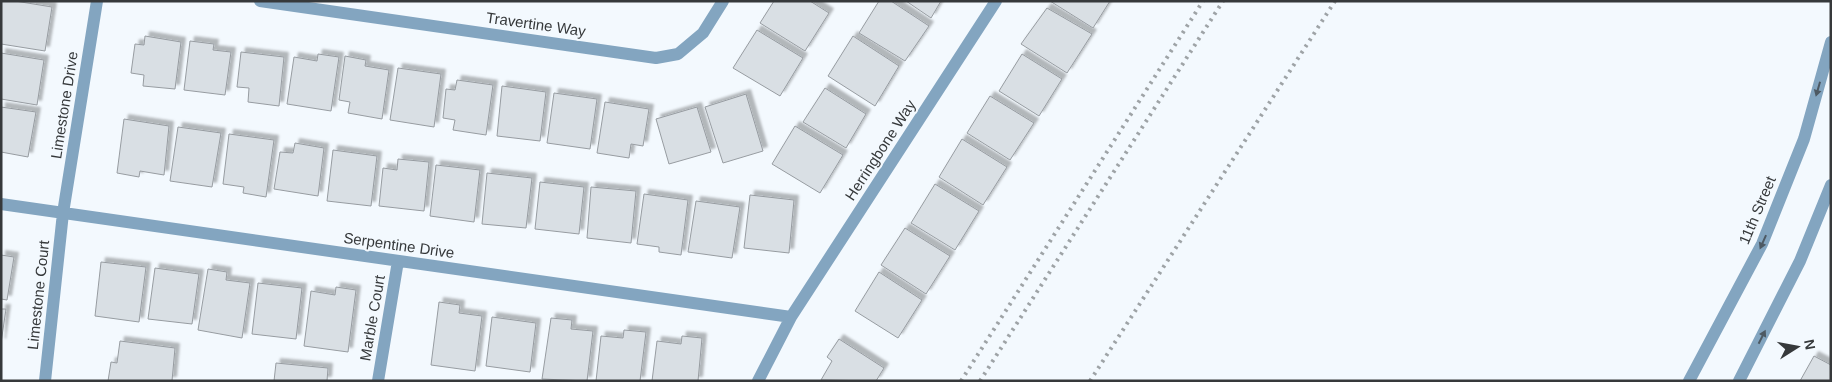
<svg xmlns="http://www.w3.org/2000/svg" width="1832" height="382" font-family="Arial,sans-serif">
	<defs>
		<filter id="shadow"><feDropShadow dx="4.5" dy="-4.5" stdDeviation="1" flood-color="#0004"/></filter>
	</defs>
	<rect width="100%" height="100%" fill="#f3f9fe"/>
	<path fill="#d9dfe4" stroke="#979ca1" filter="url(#shadow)" d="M1 1H15L52 7 45 51 1 44Z
		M774 1H810L829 13 805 51 760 23Z
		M879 1H891L929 26 905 61 859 33Z
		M906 1H941L931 18Z
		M1050 1H1110L1093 28Z
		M1047 8 1092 34 1067 73 1021 44Z
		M757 30 803 58 780 96 733 68Z
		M145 36 181 42 175 89 143 86 144 75 131 73 135 44 144 45Z
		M853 36 899 66 875 106 828 76Z
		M190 41 214 44 213 50 231 52 225 95 184 90Z
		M241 52 284 57 279 106 248 102 249 88 237 87Z
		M1 53 44 60 37 105 1 99Z
		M318 54 339 57 331 111 287 104 294 57 317 61Z
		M1022 54 1062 79 1039 116 999 91Z
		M345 56 366 60 365 66 389 70 382 119 348 113 350 102 339 100Z
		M398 68 441 74 434 127 390 120Z
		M457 80 493 85 486 135 453 130 455 120 443 118 446 89 455 90Z
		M502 86 546 92 540 141 497 136Z
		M825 88 866 114 846 148 803 122Z
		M554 93 597 99 590 149 547 143Z
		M746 94 763 151 723 163 705 107Z
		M990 96 1034 123 1010 160 967 133Z
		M605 102 649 109 643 146 631 144 629 158 597 153Z
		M1 107 36 112 28 157 1 152Z
		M697 107 711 152 669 164 656 119Z
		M124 119 169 126 164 175 140 171 139 177 117 173Z
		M795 126 843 155 820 193 772 164Z
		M178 127 221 133 212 187 170 181Z
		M229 134 274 140 266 197 243 193 244 187 223 184Z
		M962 139 1007 167 983 205 939 177Z
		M295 143 324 148 318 196 274 189 280 152 293 153Z
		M333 150 377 156 371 206 327 201Z
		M398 159 429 162 424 211 379 206 383 168 397 170Z
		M436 165 480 170 474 222 430 216Z
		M487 173 532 178 526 228 482 224Z
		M540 182 584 187 579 234 535 229Z
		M935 184 979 211 955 250 911 223Z
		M591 187 636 191 631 243 587 238Z
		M644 194 688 200 681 255 659 252V247L637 244Z
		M750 195 794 200 789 253 744 248Z
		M696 201 740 207 732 258 688 252Z
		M905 228 950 256 926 294 881 265Z
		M1 255 14 257 7 300 1 299Z
		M101 262 146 267 139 322 95 316Z
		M155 268 199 274 192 324 148 319Z
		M208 269 227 272 226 280 250 283 242 338 198 330Z
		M879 272 922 300 898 338 855 311Z
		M258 283 302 288 296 339 252 334Z
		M336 287 356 290 348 352 304 346 311 291 335 295Z
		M439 302 460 305 459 313 482 316 475 371 431 365Z
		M1 309H6L1 343Z
		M492 317 536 323 530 372 486 366Z
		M551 318 572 320 571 329 593 331 587 381 542 379Z
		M624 330 646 332 640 381H596L601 336 623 338Z
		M682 336 702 338 698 381H652L657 341 681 344Z
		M839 339 884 368 876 381 821 380 832 361 827 357Z
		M120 341 175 348 172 381H108L111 362 117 363Z
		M1814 356 1831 365V381H1800Z
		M276 363 328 368 327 381H274Z"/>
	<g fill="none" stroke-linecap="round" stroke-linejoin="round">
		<path stroke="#83a5c0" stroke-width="12" d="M260 1 656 58 678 54 703 33 723 1
			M1 204 791 317
			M45 381 63 213 97 1
			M378 381 398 261
			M758 381 791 317 996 1
			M1689 381 1762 244 1804 139 1831 42
			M1739 381 1800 261 1831 185"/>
		<path stroke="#9ea3a6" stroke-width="4" stroke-dasharray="2.5 5" stroke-linecap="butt" d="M961 381 1203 1
			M980 381 1223 1
			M1090 381 1335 1"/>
	</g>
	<defs><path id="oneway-solid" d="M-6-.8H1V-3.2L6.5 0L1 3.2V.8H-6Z" transform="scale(1.25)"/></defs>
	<g fill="#4d5963">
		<use href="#oneway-solid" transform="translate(1818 89) rotate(106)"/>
		<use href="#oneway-solid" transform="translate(1763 242) rotate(114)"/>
		<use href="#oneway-solid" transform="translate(1762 337) rotate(-63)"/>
	</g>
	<g text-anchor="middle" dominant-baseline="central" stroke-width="4" stroke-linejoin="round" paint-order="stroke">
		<g font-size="15" fill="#36393b" stroke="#f3f9fe">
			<text transform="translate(536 24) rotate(8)">Travertine Way</text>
			<text transform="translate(64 105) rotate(-81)">Limestone Drive</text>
			<text transform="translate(880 150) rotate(-57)">Herringbone Way</text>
			<text transform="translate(1757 210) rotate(-67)">11th Street</text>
			<text transform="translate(399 245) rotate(8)">Serpentine Drive</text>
			<text transform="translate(38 295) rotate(-84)">Limestone Court</text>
			<text transform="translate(372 318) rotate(-80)">Marble Court</text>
		</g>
	</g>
	<rect width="1832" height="382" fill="none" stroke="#36393b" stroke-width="5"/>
	<g transform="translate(1797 347) rotate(79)" stroke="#f3f9fe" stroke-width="4" paint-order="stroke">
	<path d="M0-4L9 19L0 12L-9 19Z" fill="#36393b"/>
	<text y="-8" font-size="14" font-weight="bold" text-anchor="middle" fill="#36393b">N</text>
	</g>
</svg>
